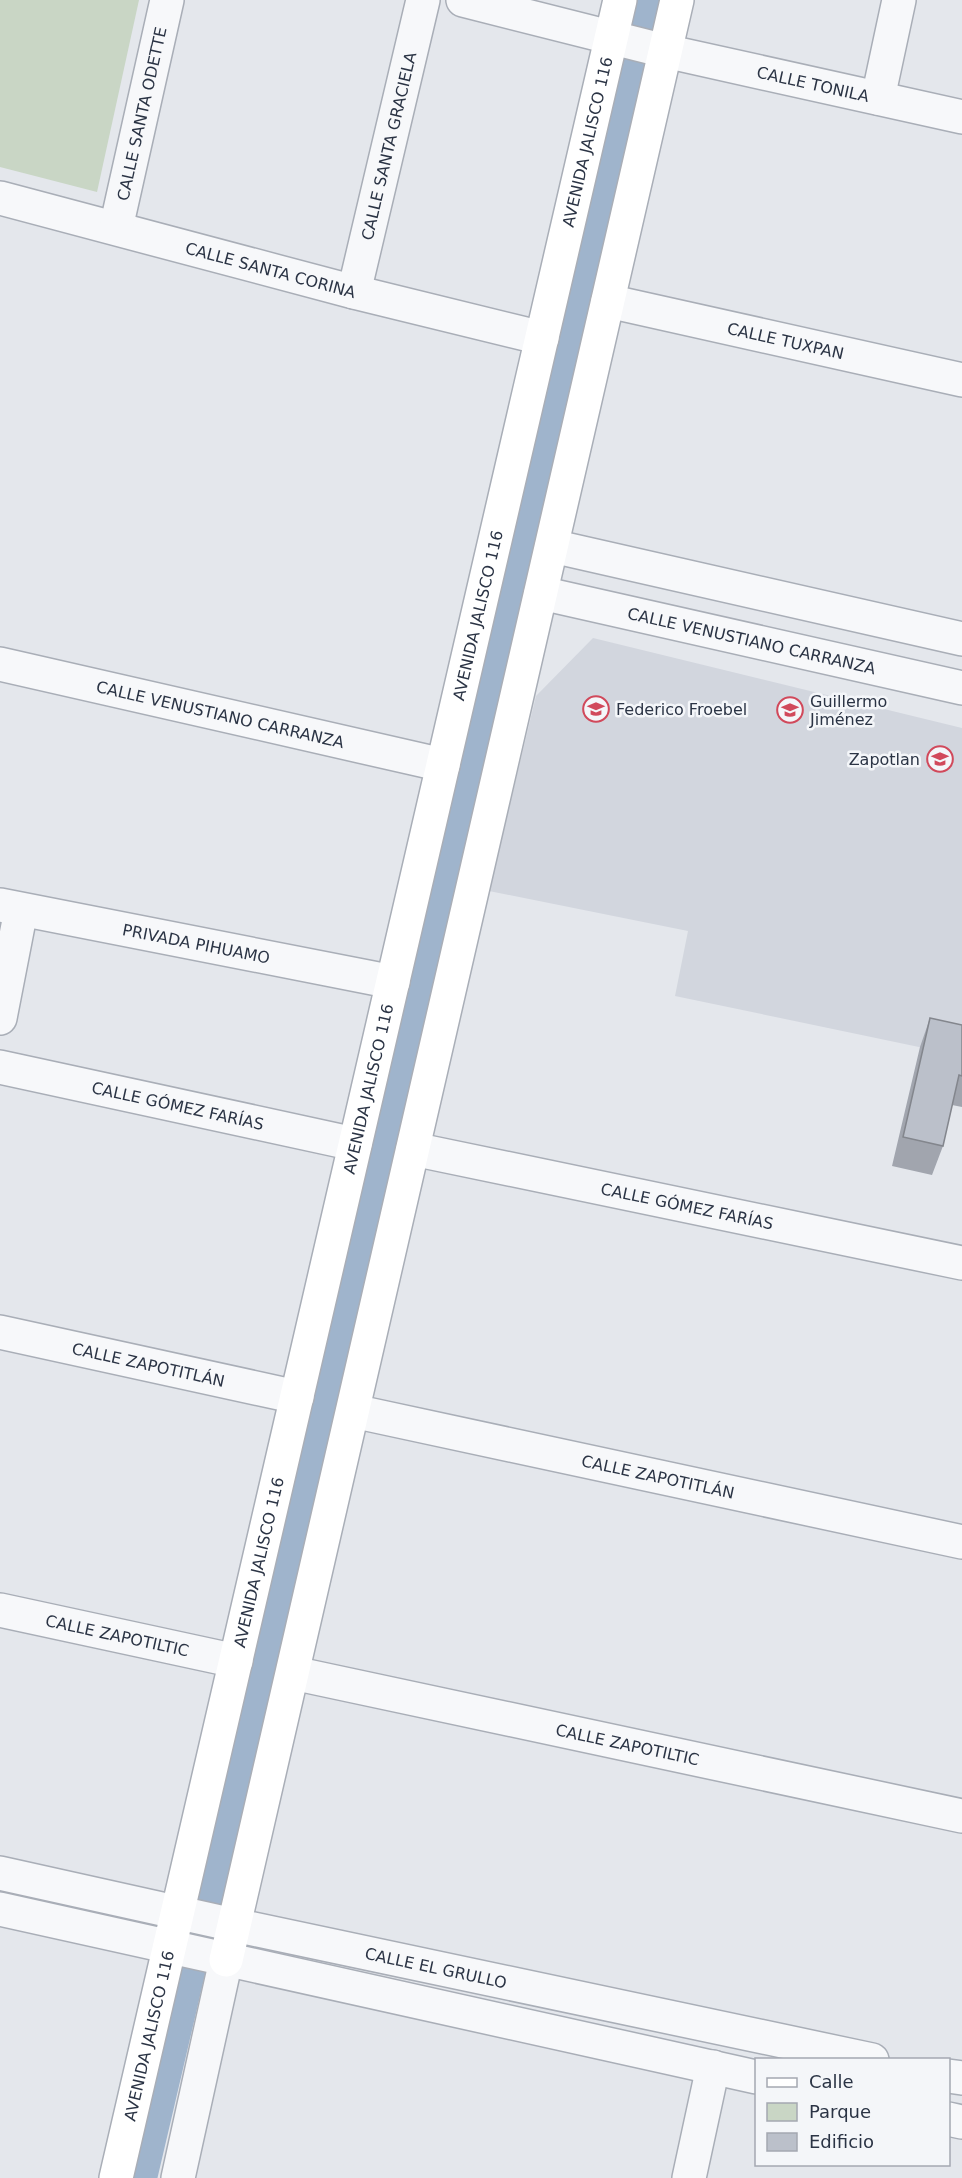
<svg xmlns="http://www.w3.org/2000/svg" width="962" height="2178" font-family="'DejaVu Sans',sans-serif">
	<rect width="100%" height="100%" fill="#e4e7ec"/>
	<path fill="#d2d6de" d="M593 638 962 728V1056L675 996 688 931 489 891 536 696Z"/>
	<path fill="#c9d6c5" d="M0 0H139L97 192 0 167Z"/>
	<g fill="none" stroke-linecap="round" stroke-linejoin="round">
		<path stroke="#9fb4cc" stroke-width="34" d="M140 2178 649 0"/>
		<g stroke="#a9aeb7" stroke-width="36">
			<g id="street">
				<path id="s1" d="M463 0 665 51 962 117"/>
				<path d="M878 98 899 0"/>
				<path id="s2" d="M0 198 354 292 542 338"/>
				<path id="s3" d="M116 228 167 0"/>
				<path id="s4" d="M354 292 423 0"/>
				<path id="s5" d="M608 301 962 380"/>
				<path d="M552 546 962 639"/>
				<path id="s6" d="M541 593 962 688"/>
				<path id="s7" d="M0 664 443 765"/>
				<path id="s8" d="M0 905 393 982"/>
				<path d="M0 1018 21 910"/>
				<path id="s9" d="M0 1067 355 1144"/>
				<path id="s10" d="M413 1149 962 1263"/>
				<path id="s11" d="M0 1332 297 1397"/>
				<path id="s12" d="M353 1411 962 1542"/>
				<path id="s13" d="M0 1610 236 1661"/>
				<path id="s14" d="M293 1673 962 1816"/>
				<path id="s15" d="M0 1873 234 1925 872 2060"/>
				<path d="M0 1909 756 2077"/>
				<path d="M948 2076 962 2078"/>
				<path d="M948 2119 962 2122"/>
				<path d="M178 2178 226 1960"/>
				<path d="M689 2178 713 2067"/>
			</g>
		</g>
		<g stroke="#a9aeb7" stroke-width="36">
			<g id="secondary">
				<path d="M226 1960 677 0"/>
				<path id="s16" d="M116 2178 620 0"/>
			</g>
		</g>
		<use href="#street" stroke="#f7f8fa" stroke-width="33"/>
		<use href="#secondary" stroke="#fff" stroke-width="33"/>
	</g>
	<path fill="#a1a5ae" d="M930 1018 962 1025V1107L952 1105 943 1146 932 1175 892 1166 920 1047Z"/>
	<path fill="#bbc0ca" stroke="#83868d" stroke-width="1.5" d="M930 1018 962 1025V1076L959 1075 943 1146 903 1137Z"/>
	<defs>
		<g id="school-ring" transform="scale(1.35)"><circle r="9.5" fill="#f4f6f9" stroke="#d1495b" stroke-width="1.5"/><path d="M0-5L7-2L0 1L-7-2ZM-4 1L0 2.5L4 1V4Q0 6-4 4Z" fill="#d1495b"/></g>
	</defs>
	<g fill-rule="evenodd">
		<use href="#school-ring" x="596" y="709"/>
		<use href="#school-ring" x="790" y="710"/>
		<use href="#school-ring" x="940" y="759"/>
	</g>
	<g text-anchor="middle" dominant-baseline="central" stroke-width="5" stroke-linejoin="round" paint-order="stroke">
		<g font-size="16" fill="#2b3445" stroke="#f4f6f9">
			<text stroke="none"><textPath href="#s1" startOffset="360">CALLE TONILA</textPath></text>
			<text stroke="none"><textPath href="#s3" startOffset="117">CALLE SANTA ODETTE</textPath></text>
			<text stroke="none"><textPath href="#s16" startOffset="2090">AVENIDA JALISCO 116</textPath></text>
			<text stroke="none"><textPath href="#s4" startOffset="150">CALLE SANTA GRACIELA</textPath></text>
			<text stroke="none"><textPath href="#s2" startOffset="280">CALLE SANTA CORINA</textPath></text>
			<text stroke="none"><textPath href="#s5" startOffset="182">CALLE TUXPAN</textPath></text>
			<text stroke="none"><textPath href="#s16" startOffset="1604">AVENIDA JALISCO 116</textPath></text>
			<text stroke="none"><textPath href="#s6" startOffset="216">CALLE VENUSTIANO CARRANZA</textPath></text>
			<text stroke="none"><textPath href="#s7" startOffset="226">CALLE VENUSTIANO CARRANZA</textPath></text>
			<text stroke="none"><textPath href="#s8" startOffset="200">PRIVADA PIHUAMO</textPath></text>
			<text stroke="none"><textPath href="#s16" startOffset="1118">AVENIDA JALISCO 116</textPath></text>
			<text stroke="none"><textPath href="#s9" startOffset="182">CALLE GÓMEZ FARÍAS</textPath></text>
			<text stroke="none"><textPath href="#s10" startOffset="280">CALLE GÓMEZ FARÍAS</textPath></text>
			<text stroke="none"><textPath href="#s11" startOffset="152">CALLE ZAPOTITLÁN</textPath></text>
			<text stroke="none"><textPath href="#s12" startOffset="312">CALLE ZAPOTITLÁN</textPath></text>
			<text stroke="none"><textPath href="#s16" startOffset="632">AVENIDA JALISCO 116</textPath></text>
			<text stroke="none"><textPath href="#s13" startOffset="120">CALLE ZAPOTILTIC</textPath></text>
			<text stroke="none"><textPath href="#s14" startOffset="342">CALLE ZAPOTILTIC</textPath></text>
			<text stroke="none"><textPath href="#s15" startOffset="446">CALLE EL GRULLO</textPath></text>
			<text stroke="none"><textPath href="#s16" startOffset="146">AVENIDA JALISCO 116</textPath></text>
		</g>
		<g font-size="16" fill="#2b3445" stroke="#f4f6f9" text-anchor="start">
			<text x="810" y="701">Guillermo<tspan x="810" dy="18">Jiménez</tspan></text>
			<text x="616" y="709">Federico Froebel</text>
			<text x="920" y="759" text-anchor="end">Zapotlan</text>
		</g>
	</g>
	<rect x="755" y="2058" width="195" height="108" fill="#f4f6f9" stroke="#a4a8b1" stroke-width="1.5"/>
	<rect x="767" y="2078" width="30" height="9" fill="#ffffff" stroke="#a4a8b1" stroke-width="1.5"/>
	<text x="809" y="2088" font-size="18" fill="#2b3445">Calle</text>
	<rect x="767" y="2103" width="30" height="18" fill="#c9d6c5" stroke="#a4a8b1" stroke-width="1.5"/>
	<text x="809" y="2118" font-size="18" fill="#2b3445">Parque</text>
	<rect x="767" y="2133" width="30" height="18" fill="#bbc0ca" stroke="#a4a8b1" stroke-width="1.5"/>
	<text x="809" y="2148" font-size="18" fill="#2b3445">Edificio</text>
</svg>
